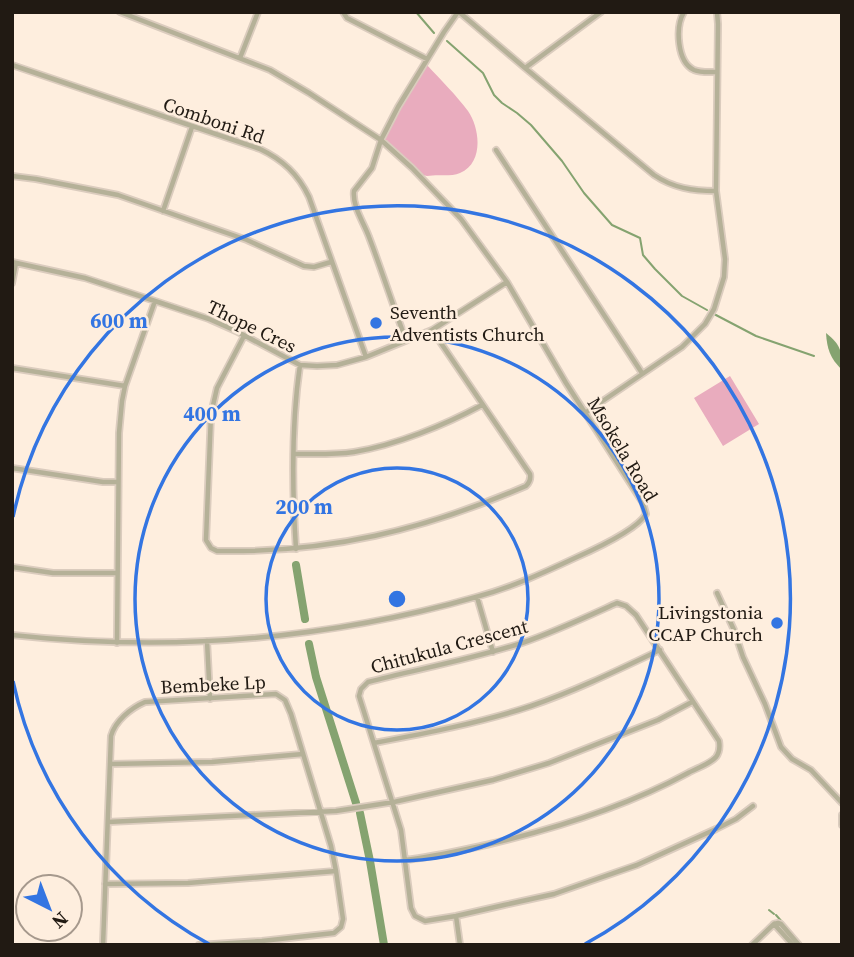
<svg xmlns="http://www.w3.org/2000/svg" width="854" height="957" font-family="'Source Serif 4',serif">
	<rect width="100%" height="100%" fill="#feeede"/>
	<path fill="#e9acbe" d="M427 65C441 80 456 95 468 111 480 128 484 163 460 173 451 177 438 174 427 176L423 175 384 141 403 104Z
		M730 376 759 424 723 446 694 398Z"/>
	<path fill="#85a370" d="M826 333C841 345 842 351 842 370 830 358 827 349 826 333Z"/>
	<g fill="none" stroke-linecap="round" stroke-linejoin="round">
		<path stroke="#85a370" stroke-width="2" d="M416 12 434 33
			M447 41 483 73 494 95 502 103 517 113 531 125 562 161 584 193 612 225 640 238 643 255 655 269 682 296 707 310
			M714 314 756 336 814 356
			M769 910 774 914
			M776 915 783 923
			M796 938 802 945"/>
		<path stroke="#85a370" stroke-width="8" d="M296 565 305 619
			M309 644 316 677 356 803
			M360 813 370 861 384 945"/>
		<g stroke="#dbccbe" stroke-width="8">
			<path id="street" d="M343 12 347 18 427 59
				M459 12 525 68 654 175C673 188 693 191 716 191
				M684 12C675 27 677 62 694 70 701 73 710 72 717 72
				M240 58 258 12
				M12 65 260 149C283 160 298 174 309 197L366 357
				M525 68 601 12
				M496 150 642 373
				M12 176 36 179 118 195 247 240 304 266 314 267 331 262
				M163 211 192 127
				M12 262 85 278 155 301 209 319 236 331 300 365 317 366 337 365 366 357 432 330 507 282
				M12 283 16 263
				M244 336 217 388 211 414 206 540 211 548 217 551C330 553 423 530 526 486 530 482 531 479 530 474L432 330
				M406 340C393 306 382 271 369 237 364 223 352 206 354 191L372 168 381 140 398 107 444 32 458 12
				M12 368 125 386
				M585 413 682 347 705 324 714 309 724 277 725 259 716 191 718 24 717 12
				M294 454C313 454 334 455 354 452 396 445 445 425 482 405
				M12 468 103 482H118
				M296 549C292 488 291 426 300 365
				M12 567 53 573H117
				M717 593 734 630 743 657 765 704 781 747 792 759 811 770 842 803
				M477 597 493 652
				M12 635C168 652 325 640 476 597 510 588 543 573 575 558 593 550 637 530 646 514L643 503 566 383 507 282 461 219 412 168 381 140 309 93 270 70 120 12
				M207 641 210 699
				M117 643 119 433 122 401 125 386 155 301
				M374 743C427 733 480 723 531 706 575 691 618 670 660 650
				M110 764 212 762 303 754
				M842 815V825
				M108 822 336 811 394 802 493 780 549 763 658 720 692 702
				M405 860C434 857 462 850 490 844 558 828 627 806 688 773 697 768 710 764 716 757 720 752 720 747 719 741L636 615 626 606 617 603C586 617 554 632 522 643 472 659 419 669 368 682L361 689 359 696 401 830 411 908 415 916 425 921 456 916 504 905 554 894 591 881 637 865 716 829 736 819 753 806
				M105 884 188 883 336 871
				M456 916 460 945
				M774 924 778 923 781 924 799 945
				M774 924 793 945
				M103 945 111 736C115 721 131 708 145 702L276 694 285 700 291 714 331 846 336 871 343 919 341 927 334 933 262 941 199 945
				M752 945 774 924"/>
		</g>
		<use href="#street" stroke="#b5b198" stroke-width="4.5"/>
	</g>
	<g fill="none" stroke="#3375e2" stroke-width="3.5">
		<circle cx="397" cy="599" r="131"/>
		<circle cx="397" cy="599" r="262"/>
		<path d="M209 944A393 393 0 0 1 13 681M13 517A393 393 0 1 1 585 944"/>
	</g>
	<g fill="#3375e2" stroke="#feeede" stroke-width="2.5">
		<circle cx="376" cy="323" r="7"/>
		<circle cx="777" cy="623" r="7"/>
	</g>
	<g text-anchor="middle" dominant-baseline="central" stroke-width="5" stroke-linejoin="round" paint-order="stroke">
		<g font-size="19" fill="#211a13" stroke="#feeede">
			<text transform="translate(214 120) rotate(19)">Comboni Rd</text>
			<text transform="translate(252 326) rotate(26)">Thope Cres</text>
			<text transform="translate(623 449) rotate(59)">Msokela Road</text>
			<text transform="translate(449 646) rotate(-15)">Chitukula Crescent</text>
			<text transform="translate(213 684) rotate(-3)">Bembeke Lp</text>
		</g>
		<g font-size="19" fill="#211a13" stroke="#feeede" text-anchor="start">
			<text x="390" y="312">Seventh<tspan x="390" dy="22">Adventists Church</tspan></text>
			<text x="763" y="612" text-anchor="end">Livingstonia<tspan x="763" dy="22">CCAP Church</tspan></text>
		</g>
	</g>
	<circle cx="397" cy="599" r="10" fill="#3375e2" stroke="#feeede" stroke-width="3.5"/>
	<g font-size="21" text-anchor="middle" font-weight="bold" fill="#3375e2" stroke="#feeede" stroke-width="5" stroke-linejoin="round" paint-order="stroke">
		<text x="119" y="328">600 m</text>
		<text x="212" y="421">400 m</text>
		<text x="304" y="514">200 m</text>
	</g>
	<rect width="854" height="957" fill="none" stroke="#211a13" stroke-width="28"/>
	<g transform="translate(49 908) rotate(138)"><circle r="33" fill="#feeede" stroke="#a6998d" stroke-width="2"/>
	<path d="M0-5L12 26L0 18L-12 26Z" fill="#3375e2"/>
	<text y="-10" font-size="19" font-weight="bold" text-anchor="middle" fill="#211a13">N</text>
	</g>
</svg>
